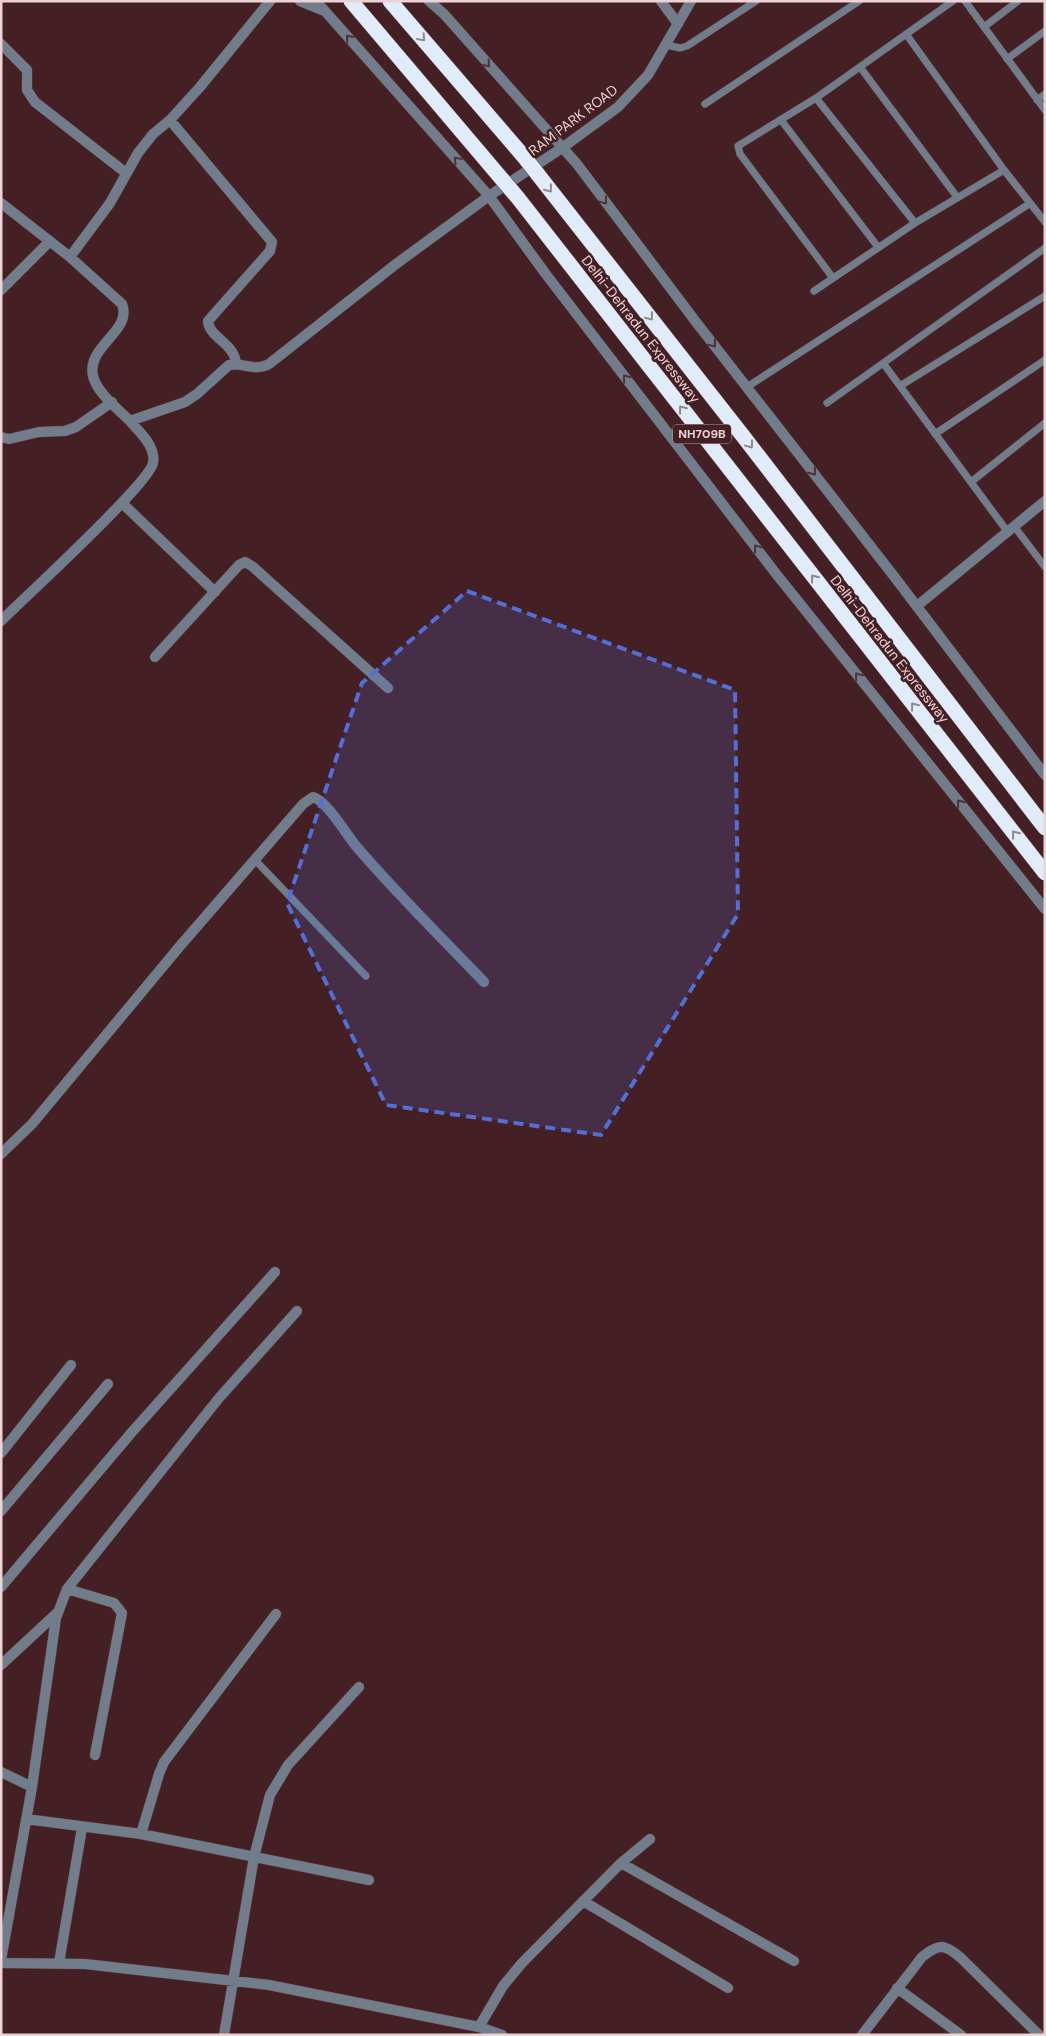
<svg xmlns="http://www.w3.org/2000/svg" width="1046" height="2036" font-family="'DM Sans',sans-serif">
	<rect width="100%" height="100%" fill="#441f24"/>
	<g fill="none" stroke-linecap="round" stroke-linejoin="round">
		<g stroke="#5f3c40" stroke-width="8">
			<path id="service" d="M965 1 1045 110
				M984 27 1018 1
				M906 34 1004 170 1045 222
				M666 45 680 48 687 46 756 1
				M1007 59 1045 31
				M860 67 957 197
				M816 98 915 223
				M1037 100 1045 94
				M705 104 859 1
				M781 120 878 247
				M833 278 740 154 738 146 816 98 953 1
				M814 291 915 223 1004 170
				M883 363 1007 531
				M900 386 1045 296
				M747 387 1029 204
				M827 403 1045 248
				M935 434 1045 360
				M971 482 1045 423
				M1014 526 1045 567
				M255 860 366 976"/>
		</g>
		<g stroke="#5f3c40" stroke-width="11">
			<path id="minor" d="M661 1 678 24
				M1 44 27 70V90L35 102 126 173
				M170 120 272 242 270 251 208 321C209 338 235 343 236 364
				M1 203 70 257 122 304C133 331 86 346 93 376 97 393 118 409 130 421
				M70 257 110 203 138 153 153 134 170 120 200 87 270 1
				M1 290 50 241
				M1 437 9 439 39 432 65 431 76 427 112 402
				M122 503 215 592
				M917 606 1045 501
				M1 621C24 598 149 484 153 463 156 446 140 433 130 421L185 402 197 394 229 365C243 362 255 372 269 364L396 264 489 196
				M155 657 239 565 245 562 252 566 388 688
				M1 1154 32 1124 180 946 303 804 313 797C327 801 346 834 356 846 396 893 441 937 484 982
				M1 1453 71 1365
				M1 1511 108 1384
				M1 1587 132 1432 275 1272
				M67 1589 114 1603 122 1613 95 1755
				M1 1665 58 1612
				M1 1772 32 1787
				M26 1819 141 1834 369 1880
				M141 1834 159 1774 164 1762 276 1614
				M621 1863 794 1961
				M583 1901 728 1988
				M1 1960 32 1787 56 1618 67 1589 219 1398 297 1311
				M1 1963 85 1964 269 1985 479 2027 502 2035
				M59 1963 82 1828
				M897 1988 961 2035
				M479 2027 503 1986 522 1963 621 1863 650 1839
				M224 2035 254 1857 270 1795 288 1765 359 1687
				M862 2035 922 1957C939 1943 945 1944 961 1958L1039 2035"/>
		</g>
		<g stroke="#5f3c40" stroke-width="11">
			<path id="tertiary" d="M300 1 322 10
				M316 1 489 196 545 273 777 575 1045 909
				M429 1 444 14 577 164 696 322 893 575 1045 775
				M489 196 562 148 618 107 648 75 691 1"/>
		</g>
		<use href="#service" stroke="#717d8b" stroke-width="7"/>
		<use href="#minor" stroke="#717d8b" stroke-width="10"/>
		<use href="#tertiary" stroke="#717d8b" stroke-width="10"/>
		<g stroke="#5f3c40" stroke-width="16" stroke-linecap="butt">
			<path id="motorway-bridge" d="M351 1 518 198 1045 873
				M390 1 525 158 743 436 1045 828"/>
		</g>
		<use href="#motorway-bridge" stroke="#e0ecfa" stroke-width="15"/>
	</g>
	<defs><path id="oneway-chevron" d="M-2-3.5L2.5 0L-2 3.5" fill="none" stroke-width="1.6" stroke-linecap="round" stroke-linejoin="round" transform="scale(1.25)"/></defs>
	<g stroke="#4d3239">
		<use href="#oneway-chevron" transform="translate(349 38) rotate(-132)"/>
		<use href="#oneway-chevron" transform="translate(487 64) rotate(48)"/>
		<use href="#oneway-chevron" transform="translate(457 160) rotate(-132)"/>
		<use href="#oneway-chevron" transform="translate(604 201) rotate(53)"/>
		<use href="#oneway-chevron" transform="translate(713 344) rotate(52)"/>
		<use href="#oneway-chevron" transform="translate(626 378) rotate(-128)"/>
		<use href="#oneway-chevron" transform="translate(813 472) rotate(52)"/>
		<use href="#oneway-chevron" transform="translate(757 548) rotate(-127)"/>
		<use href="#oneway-chevron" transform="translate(858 676) rotate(-129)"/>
		<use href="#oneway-chevron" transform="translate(960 803) rotate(-129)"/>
	</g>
	<g stroke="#92868f">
		<use href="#oneway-chevron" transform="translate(422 38) rotate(49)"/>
		<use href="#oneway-chevron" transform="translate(549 189) rotate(52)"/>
		<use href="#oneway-chevron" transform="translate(650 317) rotate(52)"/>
		<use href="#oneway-chevron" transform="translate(682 409) rotate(-128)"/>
		<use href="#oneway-chevron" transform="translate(750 445) rotate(53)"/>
		<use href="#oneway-chevron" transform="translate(814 578) rotate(-128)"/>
		<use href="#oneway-chevron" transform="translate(914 706) rotate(-128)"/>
		<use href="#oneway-chevron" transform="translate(1015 834) rotate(-128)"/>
	</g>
	<path fill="#516fd7" fill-opacity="0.2" stroke="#516fd7" stroke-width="4" stroke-dasharray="10 6" stroke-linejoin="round" d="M467 591 735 690 738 914 601 1135 386 1105 287 903 362 683Z"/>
	<g text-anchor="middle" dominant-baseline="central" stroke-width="5" stroke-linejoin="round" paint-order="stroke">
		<rect fill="#441f24" stroke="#ba9da0" stroke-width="1" x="673" y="424.5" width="58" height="19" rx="4"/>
		<g font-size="12" font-weight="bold" fill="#edd3d5">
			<text x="702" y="434">NH709B</text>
		</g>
		<g font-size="14" fill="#edd3d5" stroke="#441f24">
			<text transform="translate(573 120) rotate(-37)">RAM PARK ROAD</text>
			<text transform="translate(641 329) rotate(52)">Delhi-Dehradun Expressway</text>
			<text transform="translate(890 649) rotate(52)">Delhi-Dehradun Expressway</text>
		</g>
	</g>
	<rect width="1046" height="2036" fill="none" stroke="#edd3d5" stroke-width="5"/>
</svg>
